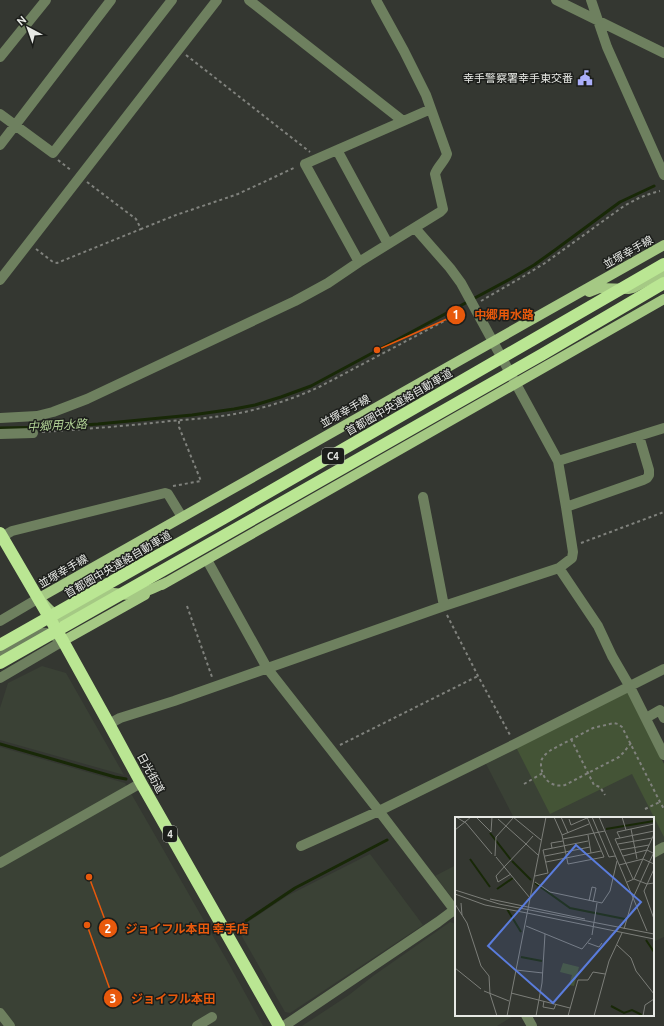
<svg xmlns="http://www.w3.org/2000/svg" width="664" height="1026" font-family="Ubuntu,'Noto Sans JP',sans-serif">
	<rect width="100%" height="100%" fill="#343731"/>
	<path fill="#3a4135" d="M42 666 66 673 124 775 0 740V708L8 683Z
		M626 693 664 764V937L653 942V818H514L485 762Z
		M0 747 125 783 229 964 262 1024 263 1026H0Z
		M370 854 423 925 290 1013 285 1012 240 933 249 926 248 922 287 896Z
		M456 865V903L435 876Z
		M450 922 456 924V1015H515L497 1026H302L349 995 373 976Z"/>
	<path fill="#445436" d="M626 693H629L664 764V837L632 774 550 814 516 747Z"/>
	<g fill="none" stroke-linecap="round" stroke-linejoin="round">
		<path stroke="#182807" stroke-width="3" d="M0 428 56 427 98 424 192 415 234 409 255 405 281 397 311 386 510 279 534 265 555 250 620 202 654 186
			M0 744 115 777 126 779
			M246 921 295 888 387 840"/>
		<path stroke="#80827d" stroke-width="2" stroke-dasharray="3 3" stroke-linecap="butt" d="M186 55 310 152
			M58 160 72 171
			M87 182 136 219 141 229 176 215 238 194 296 167
			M36 249 53 262 57 263 141 229
			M481 301 524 276 545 263 624 206C636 199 647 194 660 191
			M42 432C85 429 128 426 170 421 197 419 223 417 249 411 274 405 298 397 321 386L465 310
			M173 486 201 481 179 427V421
			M581 543 664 512
			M187 606 212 677
			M447 615 478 676 510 735
			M571 739 594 785 600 787 605 795
			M631 743 624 752 619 757 565 785C560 786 554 786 549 782 543 778 539 766 542 759 544 755 548 752 551 750L593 728 614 723 618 724 622 727 660 802 664 809
			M340 745 478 676
			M524 784 543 773
			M645 809 660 802"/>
		<path stroke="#6e805f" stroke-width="10" d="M249 0 403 121
			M556 0 664 53
			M591 0 607 47 664 175
			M0 57 46 0
			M0 114 53 153 172 0
			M0 145 111 0
			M337 150 431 109
			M359 262 305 164 337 150 388 244
			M0 280 217 0
			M0 418 37 416 53 412 87 399 295 301 328 283 359 262 440 212 443 209 435 174C438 166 445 161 447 154L426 95 404 51 376 0
			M0 434 33 433
			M558 461 664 428
			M423 497 444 606
			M566 507 643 480 647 478 649 475V470L639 436
			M0 538 12 531 165 493 168 494 182 517
			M207 560 267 668 379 811 456 912
			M559 568 598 626 612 656 630 687 664 755
			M0 621 39 598
			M0 651C15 649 32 630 46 633 53 634 58 638 63 641L0 678
			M646 718 660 710 664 718
			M109 724 120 718 174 701 444 606 559 568 572 558 573 552 566 507 558 461 461 283 450 268 415 228
			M301 846 379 811 515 744 664 669
			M653 853 664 847
			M0 863 141 783
			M0 1013 10 1026
			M526 1015 532 1026
			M197 1026 212 1017
			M284 1026 438 922 454 910"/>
		<path stroke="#a5c984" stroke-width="10" d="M589 292 599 288 629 289 633 288 664 272
			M167 582C156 587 142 595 129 595 121 595 115 591 107 594L63 618C54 617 45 605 39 598L664 245
			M162 585 664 299
			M63 641 145 595"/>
		<path stroke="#bae693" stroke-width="12" d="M0 533 63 641 109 724 141 783 279 1026"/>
		<path stroke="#bae693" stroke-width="12" d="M0 645 224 518 664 264
			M0 663 543 354 664 283"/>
	</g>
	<defs>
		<g id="civic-bare" transform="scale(1.2)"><path d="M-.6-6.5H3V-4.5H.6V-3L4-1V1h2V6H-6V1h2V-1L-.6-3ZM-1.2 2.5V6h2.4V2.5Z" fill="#abaffb" stroke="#1c1e1b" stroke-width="2.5" paint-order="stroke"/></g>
	</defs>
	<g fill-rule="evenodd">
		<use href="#civic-bare" x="585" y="78"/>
	</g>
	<g text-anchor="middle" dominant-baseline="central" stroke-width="3" stroke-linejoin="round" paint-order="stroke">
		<g fill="#1c1e1b" stroke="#aaaca8" stroke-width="1">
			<rect x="322" y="448" width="22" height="16" rx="3"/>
			<rect x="163" y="826" width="14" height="16" rx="3"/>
		</g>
		<g font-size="10" font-weight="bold" fill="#e7e9e5">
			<text x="333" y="456">C4</text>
			<text x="170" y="834">4</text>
		</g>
		<g font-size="11" fill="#e7e9e5" stroke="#1c1e1b" text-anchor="end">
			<text x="573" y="78">幸手警察署幸手東交番</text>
		</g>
		<g font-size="11" fill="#e7e9e5" stroke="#1c1e1b">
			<text transform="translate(628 252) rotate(-29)">並塚幸手線</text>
			<text transform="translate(399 402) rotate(-30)">首都圏中央連絡自動車道</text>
			<text transform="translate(345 411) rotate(-29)">並塚幸手線</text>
			<text transform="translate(118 564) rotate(-30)">首都圏中央連絡自動車道</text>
			<text transform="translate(63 571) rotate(-30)">並塚幸手線</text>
			<text transform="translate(151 773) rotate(61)">日光街道</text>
		</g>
		<g font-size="12" font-style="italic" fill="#b0d194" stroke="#1c1e1b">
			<text transform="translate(57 425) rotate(-3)">中郷用水路</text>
		</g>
	</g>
	<g transform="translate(455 817)">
		<rect width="199" height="199" fill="#343731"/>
		<path d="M108 146 124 150 119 169 114 168 117 158 105 155Z" fill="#445436"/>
		<path fill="none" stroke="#182807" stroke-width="2" d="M151 12 199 4M35 16 56 43M15 42 35 70M57 44 76 63M80 66 115 91 170 102M42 72 58 61M52 92 66 115M191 123 199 135M66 140 87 144M156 189 169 196 177 193 187 198"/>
		<path fill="none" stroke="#7c7e79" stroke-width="1" d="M1 0 11 6 37 37M21 0 36 15 37 0M58 0 86 23M99 0 107 18 113 47 149 40 132 0M106 0 113 16M137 0 154 40 160 39M144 0 192 114M167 0 171 13M43 2 71 27 50 49M114 2 116 8 132 1M176 12 182 42M0 13 16 0M107 18 134 7M133 18 136 36M78 19 71 27 83 38M165 21 199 14M108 22 150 14M163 27 197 21M97 31 96 26 108 24M165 33 194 28M40 39 41 20 59 0M90 39 135 30M168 39 192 33 198 36M41 40 75 81M91 45 146 34M164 48 188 42 199 47M50 49 41 59 43 65 56 57M199 52 189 74 199 102M80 59 93 56 88 33 133 24M178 62 160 22 165 21 162 15 199 7M179 62 192 67 199 66M80 65 95 75 147 86 155 74 162 44M172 65 179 62 199 17M0 73 44 87 199 117M0 77 30 88 72 96M35 82 73 90M134 84 137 70 141 71 138 85M6 86 7 98M0 87 12 106 26 149 34 159 35 177 42 199M73 90 130 102M72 96 199 122M71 109 127 132 136 121M169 112 178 81 199 35M137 118 142 86M133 126 144 130 147 126M162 128 176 141 181 154 199 177M0 151 26 172M61 153 88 156M29 174 54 184M56 176 115 191M89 184 88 190 99 192 101 187M52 199 91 0M81 199 87 166 90 117M113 199 123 163H133L138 155 150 157M139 199 154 144 167 116M188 199 190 188 199 182"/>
		<path fill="#5a7cdc" fill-opacity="0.15" stroke="#5a7cdc" stroke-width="2" d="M121 28 186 85 98 186 33 129Z"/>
		<rect width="199" height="199" fill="none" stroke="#e7e9e5" stroke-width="2"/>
	</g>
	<path fill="none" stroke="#e8590c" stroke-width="1.5" d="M377 350L456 315M89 877L108 928M87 925L113 998"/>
	<g fill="#e8590c" stroke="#1c1e1b" stroke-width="1.5">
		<circle cx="377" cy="350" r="4"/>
		<circle cx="89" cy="877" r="4"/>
		<circle cx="87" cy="925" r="4"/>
		<circle cx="456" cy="315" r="10"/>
		<circle cx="108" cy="928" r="10"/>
		<circle cx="113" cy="998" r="10"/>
	</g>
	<g font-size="12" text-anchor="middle" font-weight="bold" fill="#fff">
		<text x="456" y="319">1</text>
		<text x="108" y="933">2</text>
		<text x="113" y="1003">3</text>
	</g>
	<g font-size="12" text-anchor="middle" font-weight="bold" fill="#e8590c" stroke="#1c1e1b" stroke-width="3" stroke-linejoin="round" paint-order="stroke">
		<text x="504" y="319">中郷用水路</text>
		<text x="187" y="933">ジョイフル本田 幸手店</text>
		<text x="173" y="1003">ジョイフル本田</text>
	</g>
	<g transform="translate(28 28) rotate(319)" stroke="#1c1e1b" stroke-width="3" paint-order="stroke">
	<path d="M0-3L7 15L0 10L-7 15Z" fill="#e7e9e5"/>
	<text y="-6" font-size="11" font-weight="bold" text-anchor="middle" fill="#e7e9e5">N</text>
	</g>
</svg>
